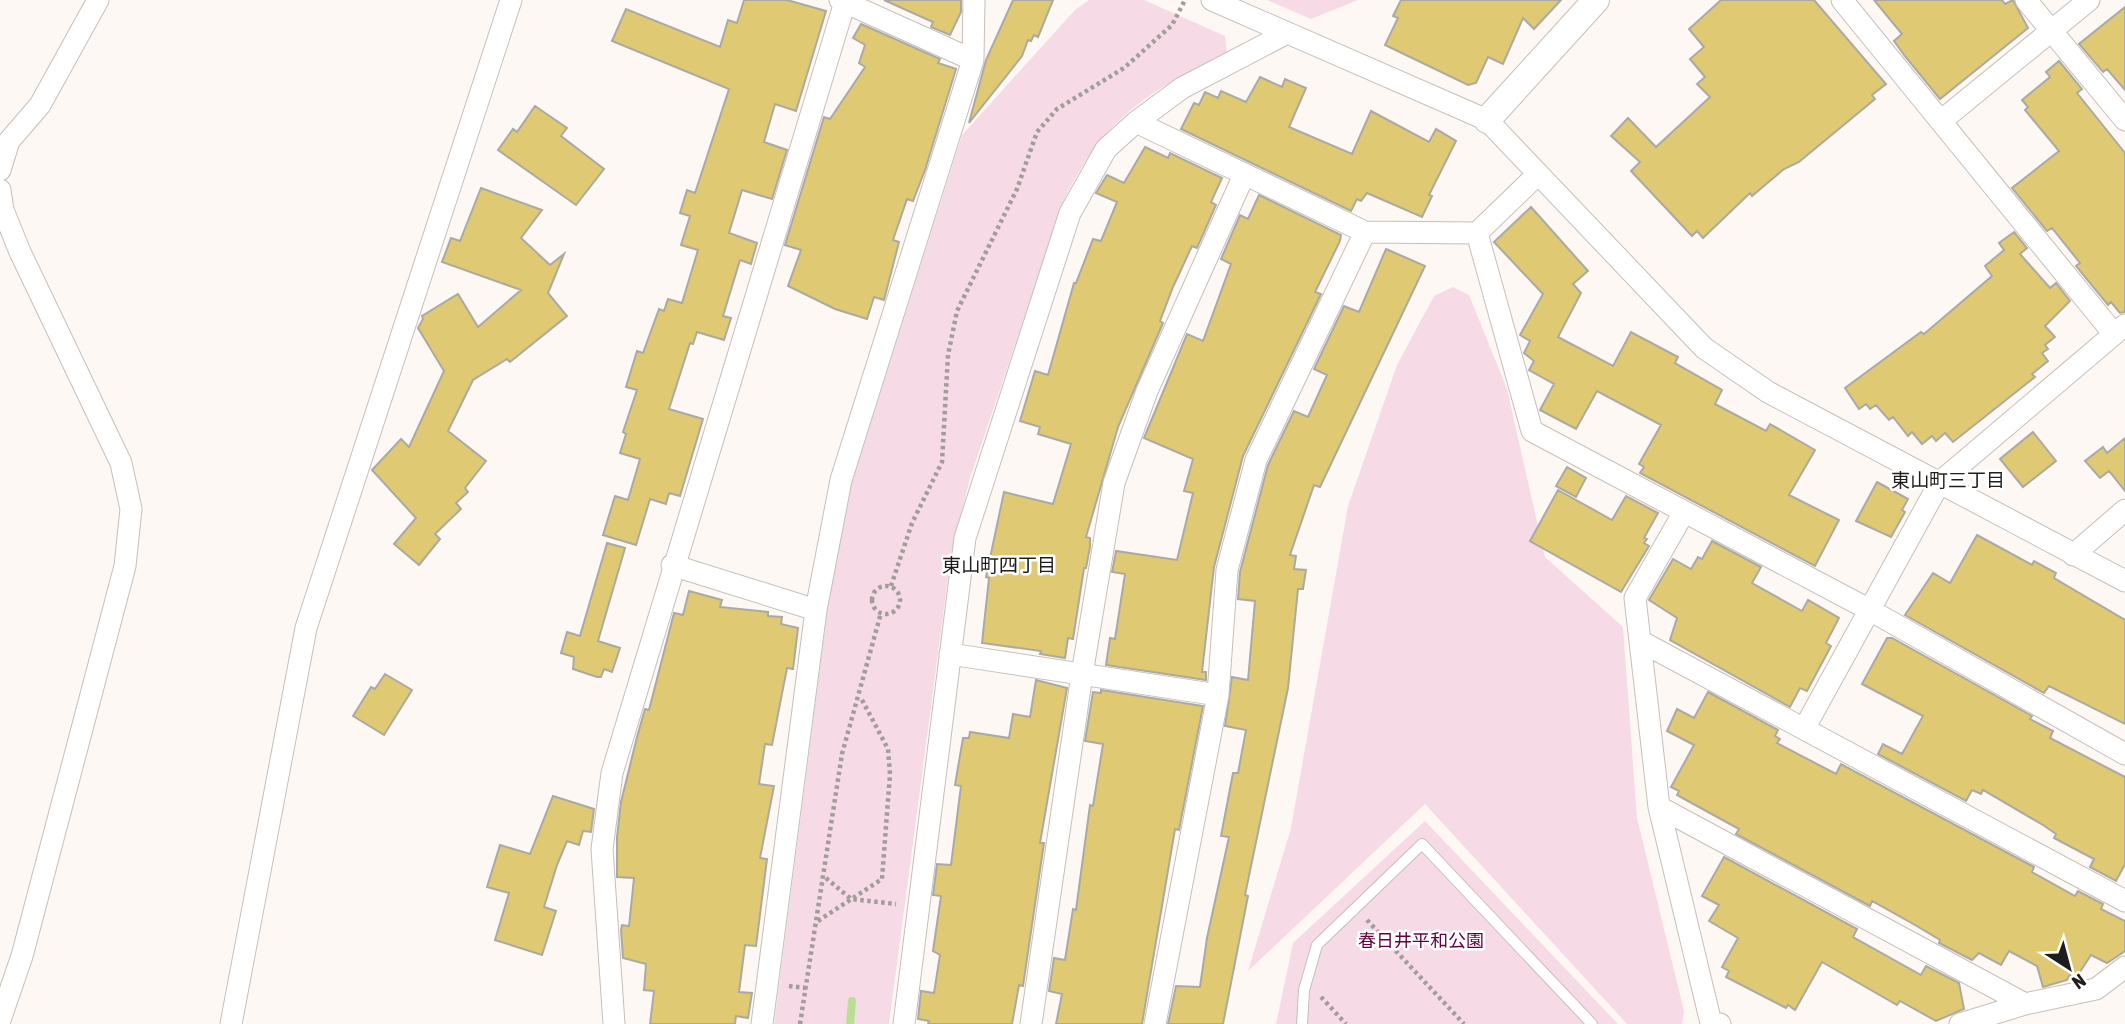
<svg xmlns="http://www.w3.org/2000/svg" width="2125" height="1024" font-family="'Asap Condensed','Noto Sans JP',sans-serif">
	<rect width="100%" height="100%" fill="#fef8f4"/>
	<path fill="#f6dae6" d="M1089 0H1144L1225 36 1227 53C1149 90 1103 119 1064 200L970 478 951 555 889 1024H774L830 590 849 491 962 135 1075 10Z
		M1267 0H1358L1311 19Z
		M1453 287 1469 295 1507 389 1545 557 1623 627 1637 818 1684 1011 1682 1024H1627L1425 804 1248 971 1291 828 1348 506 1397 365 1434 296Z
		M1425 821 1618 1024H1276L1293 943Z"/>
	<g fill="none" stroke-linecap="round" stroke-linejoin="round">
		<path stroke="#b8df92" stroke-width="8" d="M850 1024 852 1001"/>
	</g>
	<path fill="#dfc973" stroke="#abaaa2" stroke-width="2" d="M744 0H787L826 11 796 111 775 104 764 142 787 150 772 199 742 190 729 233 757 243 751 264 740 260 723 316 731 318 724 340 697 332 693 344 690 343 669 409 703 419 680 496 669 493 666 504 650 499 636 545 603 535 615 496 628 500 640 459 620 453 626 434 623 432 637 390 626 387 637 351 643 353 659 309 664 311 668 299 682 303 698 250 681 245 690 216 680 213 687 190 695 193 729 89 612 41 626 9 720 47 728 20 737 23Z
		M884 0H961V12L950 35 931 27 933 22Z
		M1013 0H1053L1038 37 1034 35 1031 41 1028 40 1022 56 969 123 986 60Z
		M1401 0H1561L1534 29 1523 18 1503 64 1488 57 1476 83 1468 85 1385 45 1398 18 1393 16Z
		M1721 0H1814L1886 84 1872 95 1875 99 1799 162 1784 169 1752 196 1750 193 1703 238 1697 231 1692 236 1631 171 1640 162 1611 136 1628 118 1656 147 1710 97 1697 84 1705 77 1690 59 1704 47 1689 29Z
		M1874 0H2002L2005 4 2013 0 2028 28 1940 99 1904 55 1894 41 1902 34Z
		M2125 7V90L2107 69 2103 72 2079 44Z
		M861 24 940 59 938 63 956 69 925 170 913 201 907 199 893 240 899 242 884 300 874 297 867 319 835 309 788 286 801 250 785 245 824 117 830 119 865 67 859 63 865 45 853 38Z
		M2059 61 2082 89 2077 93 2125 153V312L2120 313 2111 302 2108 305 2076 266 2080 263 2052 228 2047 231 2012 188 2059 151 2025 110 2028 107 2022 100 2050 77 2046 72Z
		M1260 77 1282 87 1285 79 1306 88 1289 127 1352 154 1371 111 1429 142 1436 129 1456 141 1429 195 1432 196 1422 217 1367 193 1361 201 1357 199 1351 211 1181 129 1194 103 1199 105 1205 92 1218 98 1221 91 1246 102Z
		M535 106 567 128 561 136 604 169 576 205 498 150 513 129 517 132Z
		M1145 147 1168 158 1170 153 1222 178 1211 202 1216 205 1197 248 1192 246 1173 287 1160 321 1163 323 1118 427 1086 537 1090 538V547L1086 568H1084L1073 639 1068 638 1065 658 1040 654 1041 651 982 643 989 578 986 577 1004 492 1053 504 1071 444 1038 434 1040 427 1020 421 1035 371 1048 375 1074 283H1076L1093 239 1101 241 1117 202 1096 193 1107 175 1124 183Z
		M481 188 542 210 521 238 550 265 564 254 548 293 567 316 510 362 507 359 473 380 448 431 486 461 465 488 468 492 456 503 461 509 435 534 440 539 419 565 394 544 416 518 372 470 401 439 409 447 444 371 418 328 423 319 422 316 458 294 478 327 521 290 442 262 451 238 460 241Z
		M1259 195 1341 235 1340 241 1315 292 1321 294 1243 456 1214 567 1202 672H1206V680L1106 665 1110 638 1115 639 1125 574 1112 572 1116 551 1177 560 1193 493 1184 491 1193 459 1144 438 1187 334 1203 341 1231 264 1221 259 1240 215 1248 219Z
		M1531 207 1588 271 1573 284 1581 293 1558 337 1613 366 1631 332 1678 357 1675 363 1722 390 1715 404 1766 431 1770 424 1815 450 1789 495 1839 520 1815 566 1640 473 1644 467 1639 464 1661 425 1597 391 1576 429 1540 410 1554 384 1529 370 1534 361 1524 353 1530 341 1520 335 1543 294 1494 242Z
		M2014 232 2027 248 2020 254 2050 288 2056 283 2070 301 2045 326 2055 337 2045 345 2048 349 2042 353 2048 361 2032 374 2035 377 1953 442 1945 433 1936 441 1932 436 1922 444 1912 432 1908 436 1893 417 1889 420 1876 405 1870 409 1866 404 1859 409 1845 388 1921 332 1924 334 1992 276 1985 266 2004 250 1999 243Z
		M1386 249 1425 266 1320 487 1314 485 1290 555 1296 556 1294 569 1306 570 1303 589H1298L1288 688 1245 895 1248 896 1223 1024H1168L1176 986 1200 987 1207 938 1229 837 1221 836 1233 773H1238L1246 730 1225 726 1232 677 1248 680 1255 601 1238 599 1240 572 1268 465 1294 411 1308 417 1327 375 1314 369 1344 306 1359 312Z
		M2033 432 2056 461 2023 487 2000 459Z
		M2125 438V491L2109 471 2100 478 2085 461 2103 447 2107 453Z
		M1567 467 1586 478 1576 497 1556 486Z
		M1877 482 1908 499 1902 510 1905 512 1891 537 1856 521Z
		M1558 490 1612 520 1626 496 1658 513 1644 538 1647 539 1644 543 1649 546 1621 592 1530 541Z
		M1977 535 2032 565 2034 561 2056 573 2054 578 2125 620V724L2049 686 2044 693 1905 615 1933 573 1950 583Z
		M1712 541 1761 567 1752 583 1802 611 1808 600 1839 618 1826 643 1831 646 1807 691 1800 688 1790 707 1670 640 1677 618 1649 600 1673 559 1691 569 1698 557 1702 559Z
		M607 543 625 548 598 641 620 648 612 672 604 669 601 677H597L573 669 574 657 561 653 567 632 580 636Z
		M689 591 722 600 720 607 768 612V616L782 617 781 624 798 628 793 669 787 668 772 745 765 744 759 784 774 786 760 858 767 859 756 946 745 945 739 992 752 993 748 1018 736 1016 735 1024H650L654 991 644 990 646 964 623 958 621 930 622 925 629 926 634 878 617 877V837L621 802 637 737 645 709 649 710 674 613 683 615Z
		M1887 638H1892L2032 716 2030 719 2053 731 2050 738 2125 777V864L2116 881 2090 867 2094 859 2054 838 2056 834 2043 825 1983 790 1981 794 1972 790 1966 801 1878 754 1883 744 1902 754 1923 716 1862 684Z
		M385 674 412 690 384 735 353 716 371 687 375 689Z
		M1036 680 1067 688 1040 843H1044L1023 986 1019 985 1012 1024H928L929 1021 918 1019 921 991 934 993 940 955 933 951 941 896 933 895 937 864 951 865 961 786 955 785 963 738H969L970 732 1009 738 1013 714 1030 717Z
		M1101 690 1203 706 1179 830 1175 829 1142 1024H1056L1062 994 1049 991 1054 958 1065 960 1073 909 1076 910 1090 805 1093 806 1103 744 1085 741 1093 692 1101 693Z
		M1708 692 1778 730 1775 736 1780 739 1777 743 1836 774 1841 764 2034 867 2032 872 2075 896 2078 891 2103 904 2101 909 2125 921V951L2107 963 2091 955 2076 978 2070 975 2067 980 2043 987 2037 966 2009 951 2001 965 1979 953 1972 960 1939 943 1940 940 1915 925 1872 901 1870 906 1736 834 1739 829 1677 795 1679 791 1671 787 1694 745 1667 731 1677 709 1694 718Z
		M553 796 594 809 591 832 583 831 579 845 567 841 557 865 544 907 556 911 542 955 495 940 509 893 487 887 500 845 530 854Z
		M1724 857 1857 929 1853 937 1921 975 1926 966 1959 983 1964 1009 1936 1021 1900 1001 1897 1005 1822 962 1795 1010 1788 1005 1786 1008 1726 977 1729 971 1722 967 1738 938 1709 921 1719 905 1702 896Z"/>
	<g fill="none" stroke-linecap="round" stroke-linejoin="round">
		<g stroke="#c6bfba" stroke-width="12">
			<path id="service" d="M1302 1024 1304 990 1317 945 1422 844 1592 1024"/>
		</g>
		<g stroke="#c6bfba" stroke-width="23">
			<path id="minor" d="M840 0 973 60
				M1212 0 1487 120 1704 348 1768 392 2125 581
				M1842 0 2114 334
				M2026 0 2125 120
				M1941 121 2089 0
				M1136 122 1365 232 1477 233 1538 174
				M0 170 9 141 40 105 98 0
				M0 190 3 210 20 252 121 463 131 509 125 566 22 956 0 1020
				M1477 233 1532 431 1868 609 2125 754
				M1684 512 1635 598 1659 807 1711 1023 1720 1024
				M2073 555 2125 510
				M672 565 816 610
				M1640 641 2125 901
				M950 654 1218 695
				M1804 729 1940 482 2125 325
				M1659 807 2025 1004
				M231 1024 306 628 511 0
				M614 1024 602 849 612 773 845 2
				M762 1024 816 610 841 480 973 60 974 0
				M904 1024 965 538 1070 213 1106 149 1136 122 1182 88 1287 33
				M1031 1024 1082 674 1114 483 1147 391 1244 175
				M1155 1024 1218 695 1227 570 1256 460 1365 232
				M1960 1024 2025 1004 2096 989 2125 967"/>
		</g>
		<g stroke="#c6bfba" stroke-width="28">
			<path id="tertiary" d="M1487 120 1596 0"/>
		</g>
		<path stroke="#a19d9a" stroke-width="4.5" stroke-dasharray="3.5 3.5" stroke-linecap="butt" d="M891 586 912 523 942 462 948 355 957 311 1017 189 1037 132 1057 109 1124 68 1172 25 1185 0
			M872 600a14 14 0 1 1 28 0a14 14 0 1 1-28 0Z
			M826 878 851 899 896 904
			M1367 920 1464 1024
			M818 921 882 879 890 774 888 749 861 698
			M789 986 806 988
			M1321 997 1346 1024
			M800 1024 842 754 881 613"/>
		<use href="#service" stroke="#fff" stroke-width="10"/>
		<use href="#minor" stroke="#fff" stroke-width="21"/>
		<use href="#tertiary" stroke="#fff" stroke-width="26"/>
	</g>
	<g text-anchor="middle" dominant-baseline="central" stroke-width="5" stroke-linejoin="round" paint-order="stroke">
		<g font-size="18" fill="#63003e" stroke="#fff">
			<text x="1421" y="940">春日井平和公園</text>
		</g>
		<g font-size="19" fill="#201e1c" stroke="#fff">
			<text x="1948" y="480">東山町三丁目</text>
			<text x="999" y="565">東山町四丁目</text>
		</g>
	</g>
	<g transform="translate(2069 968) rotate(144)" stroke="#ffffff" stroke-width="5" paint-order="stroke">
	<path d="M0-5L12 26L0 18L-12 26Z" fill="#201e1c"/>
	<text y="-10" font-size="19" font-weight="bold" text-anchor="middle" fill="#201e1c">N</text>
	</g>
</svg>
